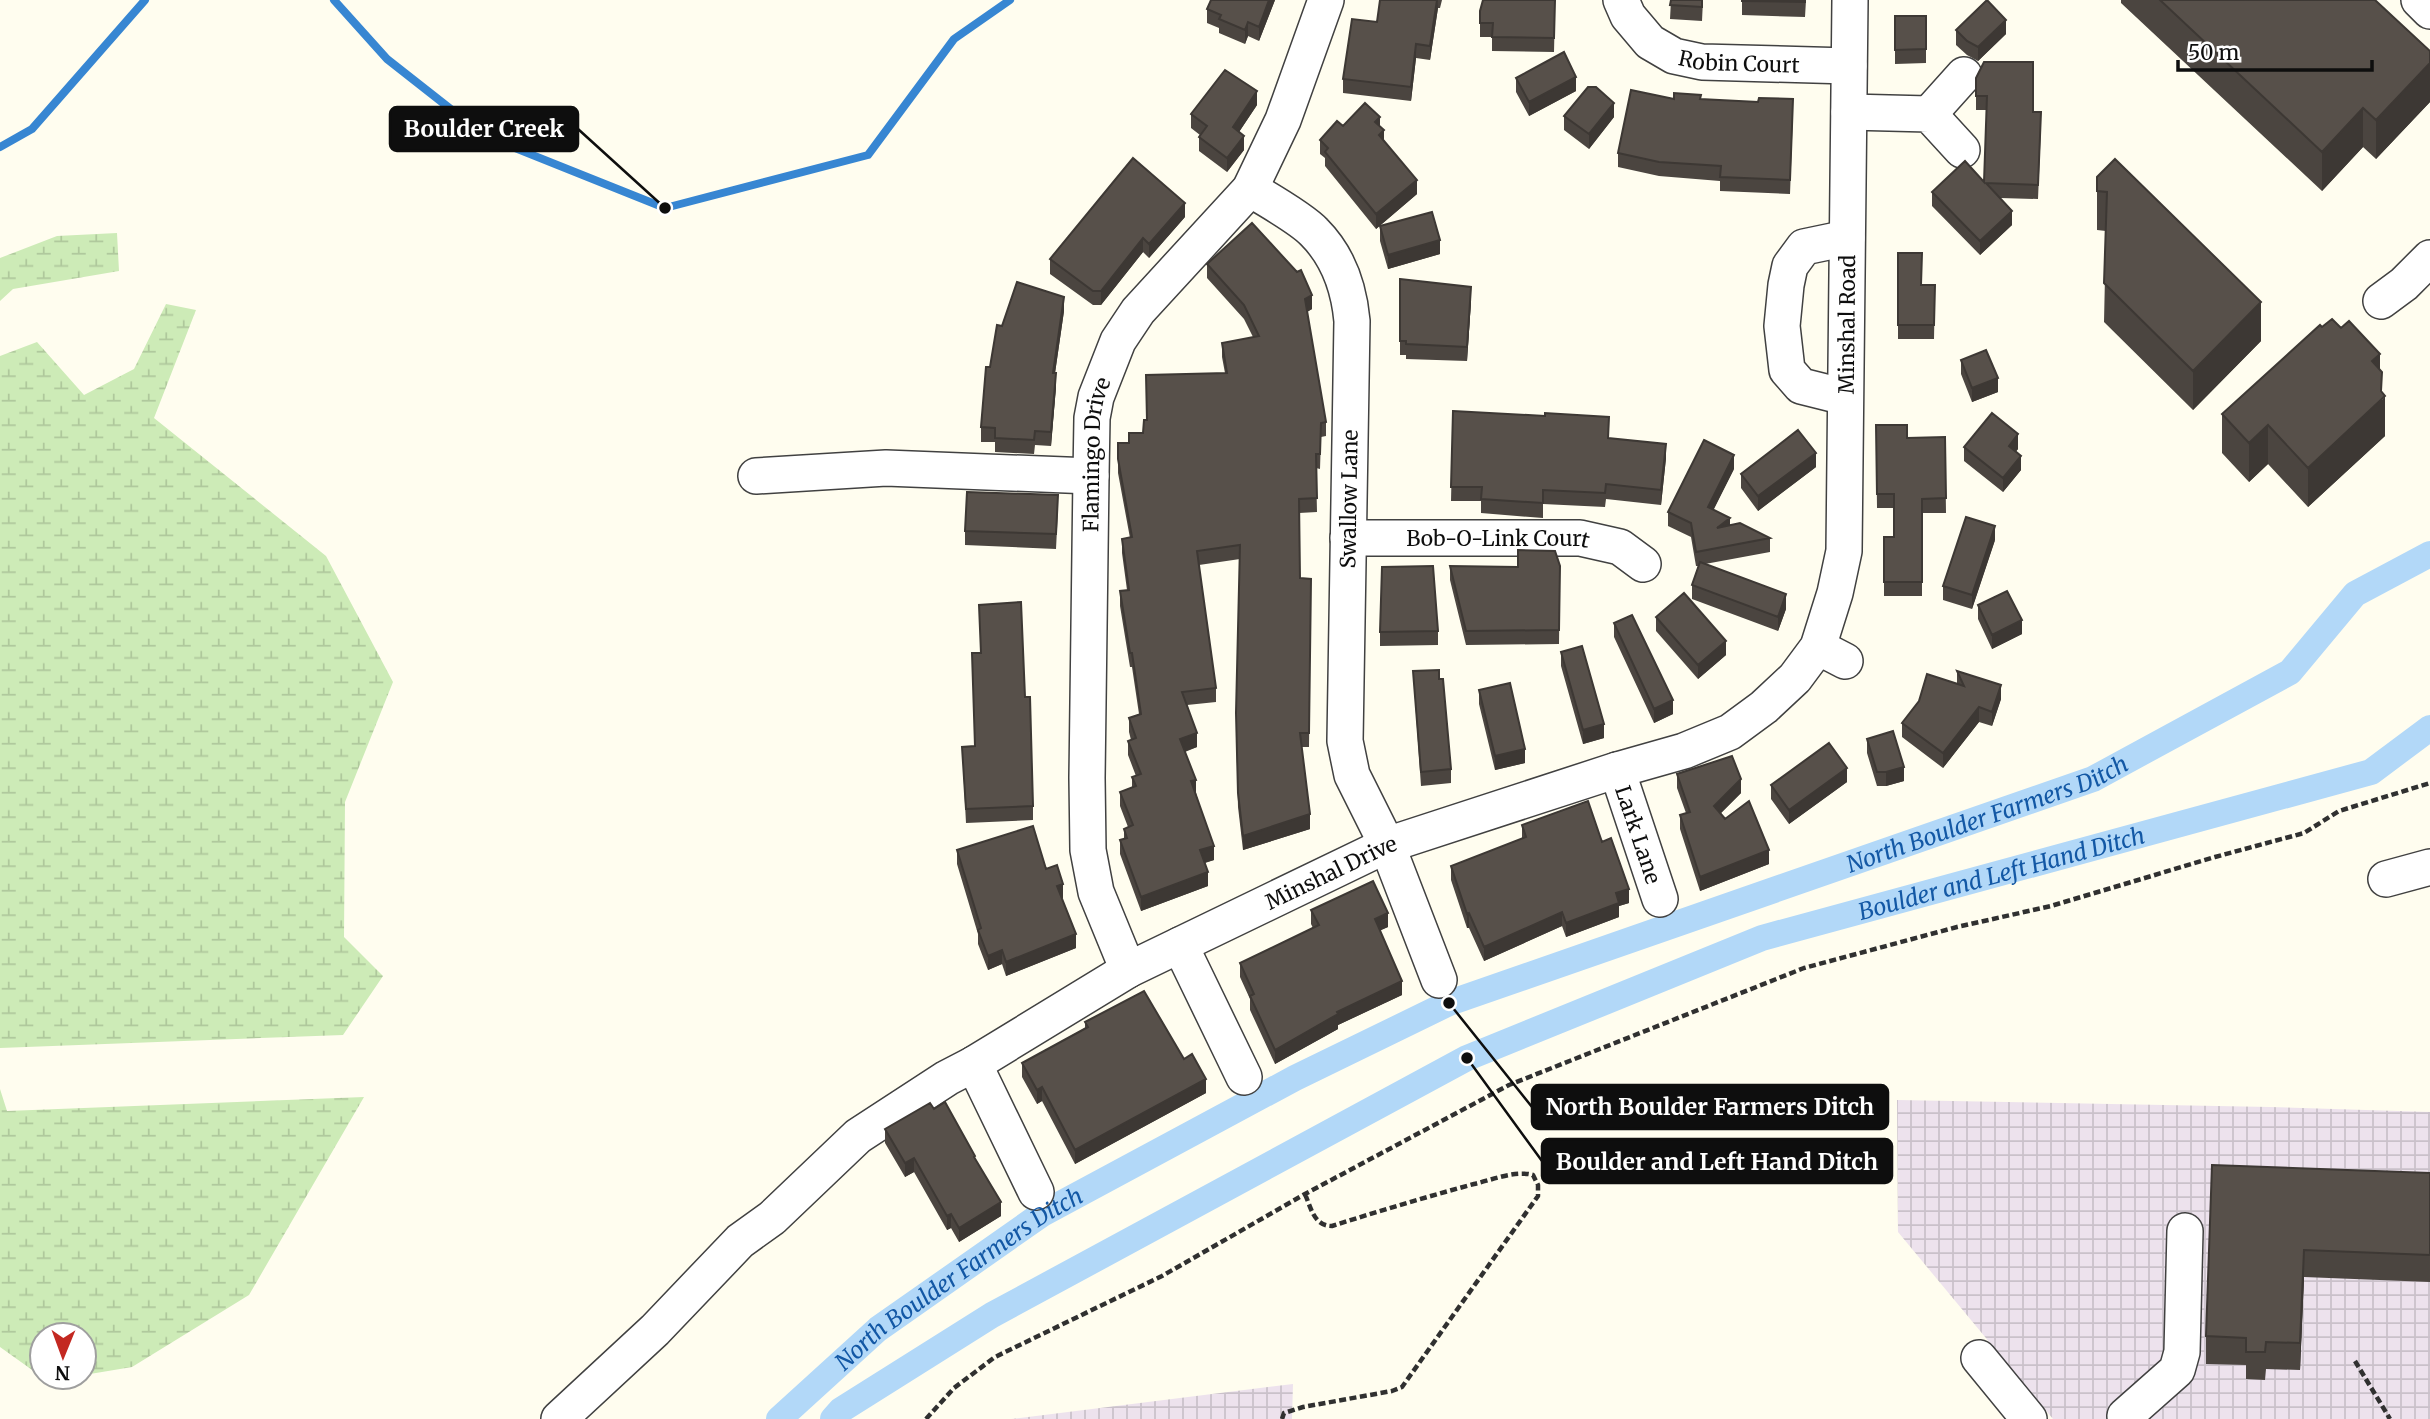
<svg xmlns="http://www.w3.org/2000/svg" width="2430" height="1419" font-family="Merriweather,serif">
	<defs>
		<pattern id="industrial-grid" width="8" height="8" patternUnits="userSpaceOnUse" patternTransform="scale(1.75)"><rect width="8" height="8" fill="#ede2ed"/><path d="M0 4h8M4 0v8" fill="none" stroke="#cac1ca"/></pattern>
		<pattern id="wetland-marsh" width="20" height="14" patternUnits="userSpaceOnUse" patternTransform="scale(1.75)"><rect width="20" height="14" fill="#cdebb7"/><path d="M1 5h8M5 5V1M11 12h8M15 12V8" fill="none" stroke="#afc89c"/></pattern>
	</defs>
	<rect width="100%" height="100%" fill="#fffdef"/>
	<path fill="url(#industrial-grid)" d="M1897 1100 2270 1107 2430 1112V1419H2053L1898 1232Z
		M1293 1384 1292 1419H1011Z"/>
	<path fill="url(#wetland-marsh)" d="M117 233 119 271 13 289 0 301V258L57 236Z
		M166 304 196 310 154 418 326 556 393 682 345 802 344 937 383 976 343 1035 0 1048V356L37 342 84 395 134 369Z
		M0 1089 7 1111 364 1097 249 1295 132 1367 84 1375V1335H42V1377L0 1347Z"/>
	<g fill="none" stroke-linecap="round" stroke-linejoin="round">
		<path stroke="#3786d2" stroke-width="8" d="M334 0 387 59 485 136 665 208 868 155 954 39 1010 0
			M0 147 32 129 145 0"/>
		<g stroke="#b2d8f8" stroke-width="26">
			<path id="s1" d="M779 1419 878 1329 1042 1214 1295 1078 1449 1003 2093 779 2290 672 2355 594 2430 554"/>
			<path id="s2" d="M833 1419 841 1410 992 1315 1467 1058 1762 938 2371 772 2430 728"/>
		</g>
		<g stroke="#414141" stroke-width="38">
			<g id="minor">
				<path id="s3" d="M1621 0 1628 16 1650 42 1674 56 1702 62 1849 66"/>
				<path d="M2419 0 2430 11"/>
				<path d="M1849 112 1929 114 1962 150"/>
				<path d="M1929 114 1964 75"/>
				<path d="M1250 189C1267 199 1302 219 1314 232 1338 256 1349 288 1352 321L1345 741 1352 775 1387 845 1439 980"/>
				<path d="M2381 301 2404 284 2430 258"/>
				<path d="M1845 397 1801 386 1787 370 1782 326 1786 285 1790 266 1804 247 1847 238"/>
				<path d="M756 476 886 468 1091 476"/>
				<path id="s4" d="M1348 538H1580L1620 547 1643 564"/>
				<path d="M1818 647 1845 661"/>
				<path id="s5" d="M1617 770 1660 899"/>
				<path d="M2386 879 2430 867"/>
				<path d="M1180 945 1244 1077"/>
				<path id="s6" d="M1128 970 1096 892 1088 850 1087 778 1091 476 1092 418 1096 397 1118 341 1138 311 1250 189 1283 120 1326 0"/>
				<path id="s7" d="M1036 1192 974 1064 1128 970 1387 845 1617 770 1684 751 1730 732 1764 707 1795 678 1818 647 1835 593 1844 551 1850 0"/>
				<path d="M1979 1358 2029 1419"/>
				<path d="M2125 1416 2177 1370 2182 1352 2185 1231"/>
				<path d="M559 1419 655 1330 740 1241 772 1218 858 1136 947 1078 974 1064"/>
			</g>
		</g>
		<path stroke="#303030" stroke-width="4.5" stroke-dasharray="7 3.5" stroke-linecap="butt" d="M2355 1361 2390 1419
			M926 1419 954 1388 995 1357 1162 1276 1305 1194 1509 1085 1804 968 1957 927 2051 906 2215 857 2304 833 2339 811 2430 783
			M1282 1419 1284 1413 1303 1407 1392 1391 1402 1387 1538 1196V1185L1533 1175C1515 1170 1492 1180 1474 1184 1426 1197 1379 1211 1332 1226 1314 1226 1311 1208 1305 1194"/>
		<use href="#minor" stroke="#fff" stroke-width="35"/>
	</g>
	<path fill="#4b4540" d="M1275 0 1259 41 1248 36 1245 44 1219 33V28L1207 23V9Z
		M1380 0H1442L1440 8H1438L1430 60 1416 58 1411 101 1343 93V79L1377 22Z
		M1671 0H1703L1702 21 1670 19Z
		M1742 0H1806L1805 17 1742 15Z
		M2121 0H2375L2430 51V102L2376 159 2363 147 2322 191 2121 3Z
		M1555 9 1554 52 1492 51V37H1480V23Z
		M1895 16H1926V63L1895 64Z
		M1956 30 2006 34 1978 61 1967 55 1956 45Z
		M1516 78 1576 91 1529 116 1516 92Z
		M1976 78 2033 112 2041 126 2038 199 2000 198 2012 225 1980 255 1932 206V192L1984 182 1987 110H1976Z
		M1674 99H1701L1793 113 1790 194 1720 191V181L1659 176 1618 167V153Z
		M1257 105 1239 132 1244 150 1227 172 1199 151V137L1200 135 1191 128V114Z
		M1564 116 1614 117 1589 149 1564 130Z
		M1343 126 1380 127 1384 140 1417 194 1376 229 1325 166V158L1320 154V140Z
		M2097 177 2261 341 2193 410 2104 322 2106 231 2097 230Z
		M1185 217 1149 258 1143 252 1101 305H1093L1050 274V259Z
		M1380 226 1440 254 1388 269 1380 241Z
		M1898 253 1921 285H1935L1934 339H1898Z
		M1207 264 1312 309 1307 312 1326 422V436L1321 437 1320 469 1316 468 1317 512 1299 513 1300 578 1311 579 1309 747H1302L1310 829 1243 850 1238 807 1236 727 1240 559 1199 565 1216 688V702L1187 705 1197 747 1185 752 1214 860 1205 863 1208 886 1141 911 1120 854V840L1124 839V829L1128 827 1120 806V792L1132 787V777L1136 776 1128 755V741L1131 740 1129 732V718L1139 714 1132 667H1130L1120 606V591L1127 590 1122 553V539L1130 538 1118 473V443H1129L1143 433 1147 420 1225 373 1222 357V343L1253 337 1244 319 1207 278Z
		M1400 279 1471 301 1467 361 1406 359V355H1400Z
		M1064 311 1055 373 1056 387 1051 446 1035 445 1034 454 995 452V442H981V427L990 367 1002 326Z
		M1961 360 1998 392 1972 402 1961 374Z
		M2380 369 2385 436 2308 507 2268 464 2249 482 2222 453V414Z
		M1453 411 1609 438 1666 458 1661 505 1606 499 1605 507 1543 504V518L1481 513V501H1451Z
		M1876 425 1907 438 1945 437 1946 513H1922V596H1884V537H1894V508H1877Z
		M1964 447 2018 449 2016 451 2021 470 2003 492 1964 461Z
		M1816 467 1758 511 1741 488V474Z
		M1734 469 1713 510 1730 525 1770 538V552L1705 564 1786 609 1778 631 1692 599V585L1698 566H1696L1691 537 1668 526V512Z
		M1058 509 1056 549 965 545V531Z
		M1995 540 1972 609 1943 600V586Z
		M1450 566H1560L1559 644 1466 645 1450 580Z
		M979 605 1025 697 1033 806V820L966 823 962 747 975 746 981 653Z
		M1978 605 2022 634 1992 649 1978 619Z
		M1656 617 1726 655 1698 679 1656 631Z
		M1614 623 1673 714 1654 723 1614 637Z
		M1438 631V645L1380 646V632Z
		M1561 652 1604 738 1583 744 1561 666Z
		M1413 671 1439 679 1451 769V783L1421 786Z
		M1957 671 2001 699 1992 726 1979 722 1943 768 1902 737V723L1957 683Z
		M1479 690 1525 763 1495 770 1479 704Z
		M1867 739 1904 781 1886 786H1877L1867 753Z
		M1677 774 1741 793 1721 813 1769 864 1700 891 1680 829V815L1686 813 1677 788Z
		M1847 782 1789 824 1771 799V785Z
		M1522 825 1602 842 1629 903 1619 906V917L1566 937 1562 926 1484 961 1469 928H1467L1451 880V866L1522 839Z
		M957 850 1046 869 1063 898H1062L1076 948 1006 976 1002 964 988 970 978 944V934L957 864Z
		M1311 910 1388 927 1380 930 1402 995 1338 1025V1029L1275 1064 1250 1010V999L1240 977V963L1313 928 1311 924Z
		M1085 1022 1184 1059 1206 1093 1075 1164 1042 1101 1037 1104 1022 1077V1063L1085 1028Z
		M934 1109 975 1160 1001 1216 959 1242 951 1228 947 1230 914 1172 905 1177 885 1143V1129Z
		M2212 1165 2430 1173V1282L2304 1277 2300 1370 2266 1369 2265 1380 2246 1379V1365L2206 1364V1336Z"/>
	<path fill="#3d3834" d="M1269 0H1275L1259 41V27Z
		M1437 0 1438 8 1430 60V46Z
		M2006 20V34L1978 61V47Z
		M1248 22V36L1245 44V30Z
		M1416 44V58L1411 101V87Z
		M2430 63V102L2376 159V120Z
		M1576 77V91L1529 116V102Z
		M1257 91V105L1233 141V127Z
		M1614 103V117L1589 149V134Z
		M2363 108V147L2322 191V152Z
		M1380 117V131L1375 122Z
		M1384 130V144L1379 135Z
		M1244 136V150L1227 172V158Z
		M1417 180V194L1376 229V214Z
		M1185 203V217L1149 258V244Z
		M2012 211V225L1980 255V241Z
		M1143 238V252L1101 305V291Z
		M1440 240V254L1388 269V255Z
		M1471 287V301L1467 361V347Z
		M1312 295V309L1305 313V299Z
		M1064 297V311L1053 387V373Z
		M2261 302V341L2193 410V371Z
		M2380 354V393L2372 361Z
		M2382 372V400L2385 396V436L2308 507V468Z
		M1056 373V387L1051 446V432Z
		M1998 378V392L1972 402V388Z
		M2268 425V464L2249 482V443Z
		M2018 434V449L2009 460V446Z
		M1666 444V458L1661 505V490Z
		M1816 453V467L1758 511V496Z
		M1734 455V469L1708 521V507Z
		M2021 456V470L2003 492V478Z
		M1730 518V532L1717 528Z
		M1995 526V540L1972 609V595Z
		M1786 594V609L1778 631V617Z
		M2022 620V634L1992 649V635Z
		M1726 641V655L1698 679V665Z
		M2001 685V699L1992 726V712Z
		M1673 700V714L1654 723V709Z
		M1979 707V722L1943 768V753Z
		M1604 724V738L1583 744V730Z
		M1197 733V747L1180 753V739Z
		M1525 749V763L1495 770V756Z
		M1904 767V781L1886 786V772Z
		M1847 768V782L1789 824V810Z
		M1741 779V793L1714 820V806Z
		M1196 780V794L1191 781Z
		M1310 814V829L1243 850V836Z
		M1214 846V860L1200 864V850Z
		M1769 850V864L1700 891V877Z
		M1208 872V886L1141 911V897Z
		M1063 884V898L1057 900V886Z
		M1629 889V903L1619 906V917L1566 937V923L1616 893Z
		M1562 912V926L1484 961V947Z
		M1388 913V927L1375 933V919Z
		M1469 913V928H1467V914Z
		M1076 934V948L1006 976V962Z
		M1002 950V964L988 970V956Z
		M1402 981V995L1338 1025V1029L1275 1064V1050L1337 1012Z
		M1206 1079V1093L1075 1164V1150Z
		M1042 1087V1101L1037 1104V1090Z
		M914 1158V1172L905 1177V1163Z
		M1001 1202V1216L959 1242V1228Z
		M951 1214V1228L947 1230V1216Z
		M2304 1250V1277L2300 1370V1343Z"/>
	<path fill="#57504a" stroke="#3d3834" stroke-width="2" d="M1211 0H1269L1259 27 1248 22 1245 30 1219 19 1221 15 1207 9Z
		M1380 0H1437L1430 46 1416 44 1411 87 1343 79 1352 19 1377 22Z
		M1483 0H1555L1554 38 1492 37 1493 23H1480V11Z
		M1671 0H1702V7L1670 5Z
		M1742 0H1805V2L1742 1Z
		M1987 0 2006 20 1978 47 1967 41 1956 30Z
		M2160 0H2375L2430 51V63L2376 120 2363 108 2322 152Z
		M1895 16H1926V49L1895 50Z
		M1564 52 1576 77 1529 102 1516 78Z
		M1984 62H2033V112H2041L2038 185 1986 183 2012 211 1980 241 1932 192 1965 161 1984 182 1987 96H1976V78Z
		M1225 70 1257 91 1233 127 1244 136 1227 158 1199 137 1207 126 1191 114Z
		M1588 87H1596L1614 103 1589 134 1564 116Z
		M1631 90 1674 99V93L1701 95 1700 99 1758 102 1759 98 1793 99 1790 180 1720 177 1721 166 1659 162 1618 153Z
		M1365 103 1380 117 1375 122 1384 130 1379 135 1417 180 1376 214 1325 152 1328 148 1320 140 1337 121 1343 126Z
		M1133 158 1185 203 1149 244 1143 238 1101 291H1093L1050 259Z
		M2115 159 2261 302 2193 371 2104 283 2107 192 2097 191V177Z
		M1432 212 1440 240 1388 255 1380 226Z
		M1252 223 1297 272 1301 270 1312 295 1305 299 1326 422 1321 423 1320 454H1316L1317 498 1299 499 1300 578 1311 579 1309 733H1300L1310 814 1243 836 1238 793 1236 713 1240 545 1197 551 1216 688 1182 692 1197 733 1180 739 1196 780 1191 781 1214 846 1200 850 1208 872 1141 897 1120 840 1127 838 1124 829 1133 825 1120 792 1136 786 1132 777 1141 774 1128 741 1136 738 1129 718 1141 714 1132 653H1130L1120 591 1129 590 1122 539 1132 537 1118 459V443H1129V433H1143L1144 420H1147L1146 375 1227 373 1222 343 1259 336 1244 305 1207 264Z
		M1898 253H1922L1921 285H1935L1934 325H1898Z
		M1400 279 1471 287 1467 347 1406 344V341H1400Z
		M1017 282 1064 297 1053 373H1056L1051 432 1035 431 1034 440 995 438V428L981 427 986 367H990L997 325 1002 326Z
		M2332 319 2341 328 2349 321 2380 354 2372 361 2382 372 2381 391 2385 396 2308 468 2268 425 2249 443 2222 414 2320 325 2322 327Z
		M1986 350 1998 378 1972 388 1961 360Z
		M1453 411 1545 416V413L1609 417 1608 438 1666 444 1661 490 1606 484 1605 493 1543 490V503L1481 499 1482 487H1451Z
		M1992 413 2018 434 2009 446 2021 456 2003 478 1964 447Z
		M1876 425H1907V438L1945 437 1946 498 1922 499V582H1884V537H1894V494H1877Z
		M1798 430 1816 453 1758 496 1741 474Z
		M1704 440 1734 455 1708 507 1730 518 1717 528 1740 523 1770 538 1696 552 1691 523 1668 512Z
		M967 492 1058 495 1056 534 965 531Z
		M1966 517 1995 526 1972 595 1943 586Z
		M1518 550 1555 551 1560 566 1559 630 1466 631 1450 566 1518 567Z
		M1700 562 1786 594 1778 617 1692 585Z
		M1433 566 1438 631 1380 632 1382 567Z
		M2007 591 2022 620 1992 635 1978 605Z
		M1684 593 1726 641 1698 665 1656 617Z
		M1021 602 1025 697H1030L1033 806 966 809 962 747 975 746 972 653H981L979 605Z
		M1632 615 1673 700 1654 709 1614 623Z
		M1582 646 1604 724 1583 730 1561 652Z
		M1439 670V679H1443L1451 769 1421 772 1413 671Z
		M1957 671 2001 685 1992 712 1979 707 1943 753 1902 723 1919 701 1927 674 1964 686Z
		M1510 683 1525 749 1495 756 1479 690Z
		M1893 731 1904 767 1886 772H1877L1867 739Z
		M1829 743 1847 768 1789 810 1771 785Z
		M1732 756 1741 779 1714 806 1725 819 1749 801 1769 850 1700 877 1680 815 1690 812 1677 774Z
		M1588 801 1602 842 1611 838 1629 889 1616 893 1619 903 1566 923 1562 912 1484 947 1469 913 1467 914 1451 866 1526 837 1522 825Z
		M1033 826 1046 869 1057 865 1063 884 1057 886 1076 934 1006 962 1002 950 988 956 978 930 981 928 957 850Z
		M1373 881 1388 913 1375 919 1402 981 1337 1012 1338 1014 1275 1050 1250 996 1254 994 1240 963 1319 925 1311 910Z
		M1144 991 1184 1059 1192 1054 1206 1079 1075 1150 1042 1087 1037 1090 1022 1063 1088 1027 1085 1022Z
		M945 1102 975 1156 974 1157 1001 1202 959 1228 951 1214 947 1216 914 1158 905 1163 885 1129 930 1103 934 1109Z
		M2212 1165 2430 1173V1255L2304 1250 2300 1343 2266 1342 2265 1352H2246V1338L2206 1336Z"/>
	<g text-anchor="middle" dominant-baseline="central" stroke-width="7" stroke-linejoin="round" paint-order="stroke">
		<g font-size="21" fill="#0e0e0e" stroke="#fff">
			<text stroke="none"><textPath href="#s3" startOffset="145">Robin Court</textPath></text>
			<text stroke="none"><textPath href="#s7" startOffset="1421">Minshal Road</textPath></text>
			<text stroke="none"><textPath href="#s6" startOffset="523">Flamingo Drive</textPath></text>
			<text transform="translate(1349 499) rotate(-89)">Swallow Lane</text>
			<text stroke="none"><textPath href="#s4" startOffset="150">Bob-O-Link Court</textPath></text>
			<text stroke="none"><textPath href="#s5" startOffset="68">Lark Lane</textPath></text>
			<text stroke="none"><textPath href="#s7" startOffset="548">Minshal Drive</textPath></text>
		</g>
		<g font-size="23" font-style="italic" fill="#1358a5" stroke="#fff">
			<text stroke="none"><textPath href="#s1" startOffset="1363">North Boulder Farmers Ditch</textPath></text>
			<text stroke="none"><textPath href="#s2" startOffset="1297">Boulder and Left Hand Ditch</textPath></text>
			<text stroke="none"><textPath href="#s1" startOffset="229">North Boulder Farmers Ditch</textPath></text>
		</g>
	</g>
	<path fill="none" stroke="#0e0e0e" stroke-width="2.5" d="M665 208L578 129M1449 1003L1532 1107M1467 1058L1542 1161"/>
	<g fill="#0e0e0e" stroke="#fff" stroke-width="2.5">
		<circle cx="665" cy="208" r="7"/>
		<circle cx="1449" cy="1003" r="7"/>
		<circle cx="1467" cy="1058" r="7"/>
	</g>
	<g fill="#0e0e0e" stroke="#0e0e0e" stroke-width="2.5">
		<rect x="390" y="107" width="188" height="44" rx="7"/>
		<rect x="1532" y="1085" width="356" height="44" rx="7"/>
		<rect x="1542" y="1139" width="350" height="44" rx="7"/>
	</g>
	<g font-size="23" text-anchor="middle" font-weight="bold" fill="#fff">
		<text x="484" y="137">Boulder Creek</text>
		<text x="1710" y="1115">North Boulder Farmers Ditch</text>
		<text x="1717" y="1170">Boulder and Left Hand Ditch</text>
	</g>
	<g transform="translate(63 1356) rotate(181)"><circle r="33" fill="#ffffff" stroke="#9f9f9f" stroke-width="2"/>
	<path d="M0-5L12 26L0 18L-12 26Z" fill="#c32821"/>
	<text y="-10" font-size="19" font-weight="bold" text-anchor="middle" fill="#0e0e0e">N</text>
	</g>
	<path d="M2178 60v10h194v-10" fill="none" stroke="#0e0e0e" stroke-width="3.5"/>
	<text x="2188" y="60" font-size="21" fill="#0e0e0e" stroke="#ffffff" stroke-width="5" paint-order="stroke">50 m</text>
</svg>
